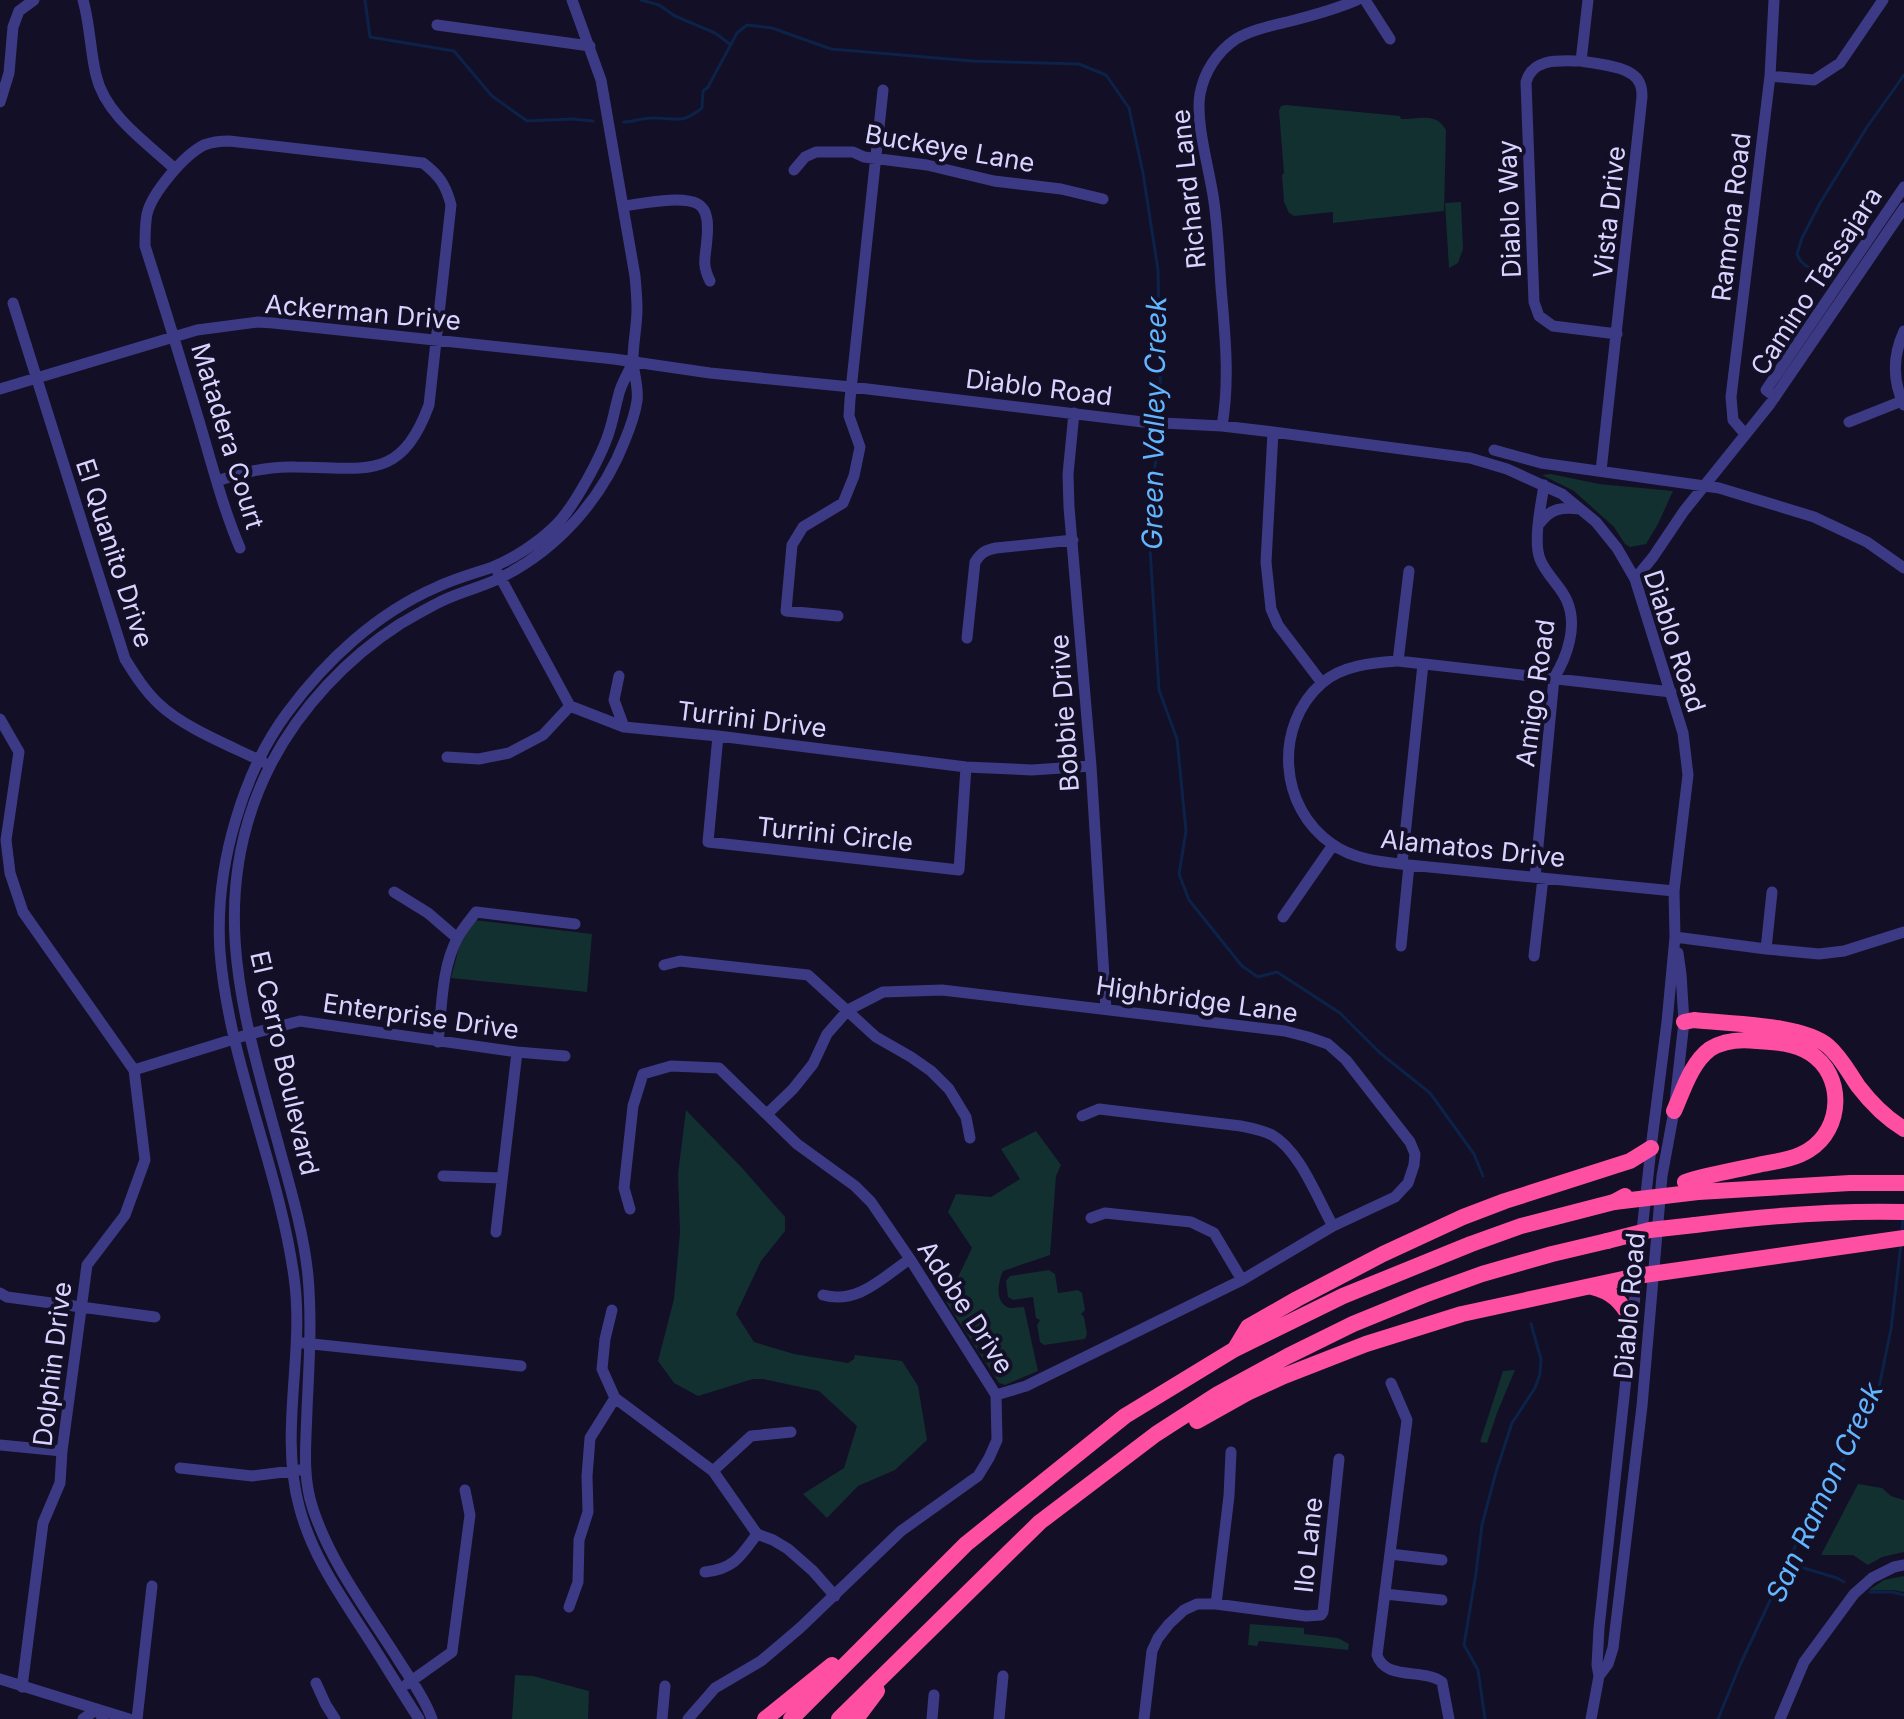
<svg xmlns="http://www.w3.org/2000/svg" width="1904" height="1719" font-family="Inter,sans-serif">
	<rect width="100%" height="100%" fill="#130f26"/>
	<path fill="#12302f" d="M1286 105 1400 116 1401 119C1418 119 1437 112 1446 130L1444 211 1333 223V212L1294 216 1289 213 1284 202 1282 175 1284 173 1279 111 1281 106Z
		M1461 202 1463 249 1458 263 1449 268 1445 203Z
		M1551 474 1599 484 1673 491 1658 524 1646 544 1630 547 1625 544 1614 527 1574 491 1542 475Z
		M474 920 592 934 587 992 451 978 462 936Z
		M686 1110 743 1169 785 1217V1231L761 1261 736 1314 754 1342 794 1354 848 1363 854 1359 855 1355 902 1361 918 1386 927 1440 895 1470 858 1486 827 1518 803 1494 844 1468 857 1426 819 1391 763 1379H753L698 1396 674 1383 658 1361 674 1299 680 1232 678 1174Z
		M1036 1131 1061 1165 1056 1176 1050 1255 1003 1271C998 1282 994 1303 1010 1308 1011 1308 1022 1307 1024 1307L1038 1371 1005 1385 999 1383 946 1302 972 1248 948 1212 956 1194 991 1197 1020 1179 1001 1149Z
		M1049 1270 1055 1274 1058 1293 1078 1290 1082 1293 1085 1310 1081 1314 1084 1317 1087 1334 1085 1339 1044 1345 1040 1342 1037 1325 1040 1320 1036 1318 1033 1297 1013 1300 1008 1297 1006 1281 1010 1276Z
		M1515 1370 1497 1413 1487 1443 1480 1442 1503 1371Z
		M1858 1484 1882 1488 1891 1496 1904 1500V1552L1882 1557 1868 1565 1853 1555H1821Z
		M1904 1576V1592L1893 1590H1869L1884 1580Z
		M1250 1624 1304 1628V1634L1338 1638 1349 1644 1348 1650 1259 1641 1257 1646 1248 1645Z
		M515 1675 533 1676 589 1691 588 1719H512Z"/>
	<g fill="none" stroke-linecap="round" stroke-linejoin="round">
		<path stroke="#0c2248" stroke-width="3" d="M365 0 370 37 454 51 492 96 527 121 572 119 593 121
			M641 0 659 5 675 16 715 33 731 45
			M624 122C633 122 642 118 651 118 676 117 679 126 702 108L703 91 708 87 737 33 747 25 772 28 831 49 972 61 1079 64 1106 75 1129 108 1143 173 1158 270 1161 419
			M1831 280 1805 265 1800 260 1797 254 1802 238 1820 203 1867 127 1904 75
			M1161 426 1160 443 1147 501 1159 690 1177 739 1186 831 1179 874 1189 900 1242 966 1258 977 1277 972 1340 1013 1380 1053 1430 1093 1474 1154 1483 1176
			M1902 1232 1903 1216
			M1787 1563 1837 1578 1844 1582
			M1870 1592H1892L1904 1595
			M1485 1719 1478 1670 1464 1645 1476 1573 1482 1525 1496 1472 1512 1423 1535 1388 1540 1374 1541 1359 1531 1324
			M1718 1719 1740 1665 1815 1504 1846 1455 1878 1392 1891 1329 1901 1244"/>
		<path stroke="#3d3a85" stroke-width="11" d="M83 0C90 24 90 50 96 75 105 115 146 142 175 169
			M1365 0 1390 39
			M1588 0 1581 61C1597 64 1634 66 1640 84 1642 88 1642 93 1642 97L1601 471
			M437 25 590 46
			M1581 61C1561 61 1533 57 1526 82L1534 302 1539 316 1553 326 1617 334
			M1770 76 1814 80 1840 63 1883 0
			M0 102 9 73 13 27 19 11 34 0
			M794 170 805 157 816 152H853L864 157 927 165 994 181 1061 189 1103 199
			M623 206C641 204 681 195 698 204 709 210 708 227 707 238 706 257 701 263 710 281
			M13 303 125 659C135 675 145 691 159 704 184 728 231 746 263 762
			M1904 331C1893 355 1892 380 1904 405
			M0 389 197 330 258 322 273 323 614 359 710 373 851 387 1143 422 1222 426 1273 432 1470 458 1507 469 1562 494 1596 522 1617 548 1635 579 1683 733 1688 775 1674 891 1675 937 1667 1022 1651 1148 1599 1628 1597 1665 1599 1676 1591 1719
			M1775 397 1766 390 1904 187
			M1074 413 1068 474 1069 507 1091 766 1106 1009
			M1849 422 1902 401
			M1222 426C1230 380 1225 334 1221 287 1219 259 1218 230 1214 202 1210 171 1195 123 1200 94 1204 72 1217 52 1236 39 1251 30 1270 26 1287 22 1311 16 1334 10 1357 0
			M1273 432 1266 562 1271 609 1278 625 1322 683
			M1745 434 1733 420 1731 397 1770 76 1774 0
			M1494 450 1541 463 1719 488 1814 517 1867 542 1904 568
			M217 481C243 472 268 466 295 467 365 467 400 483 429 405L451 205C446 185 439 175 423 163L229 141C221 141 212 142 204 145 184 155 152 193 147 214 145 224 145 235 145 246 164 305 182 364 200 424 212 465 223 508 240 548
			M1540 523C1551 508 1562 507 1580 509
			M498 573 570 706 624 727 718 736 966 767 1032 770 1091 766
			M1635 579 1653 557 1684 511 1770 404 1904 208
			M838 616 786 611 792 545 803 527 843 503 854 476 860 447 849 416 850 399 883 90
			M967 638 975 562C981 553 985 550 996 548L1073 540
			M1398 661 1409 571
			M619 676 614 700 624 727
			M1671 692 1398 661C1372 663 1343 665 1322 683 1273 726 1279 808 1332 844 1354 860 1383 862 1409 865L1674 891
			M0 719 19 752 6 840 10 873 23 912 134 1070 145 1160 125 1215 87 1265 62 1451 60 1483 43 1523 22 1687
			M718 736 708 842 959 870 966 767
			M447 757 479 759 509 753 543 735 570 706
			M1402 864 1423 664
			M1535 877 1554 678C1567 657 1578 626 1567 601 1561 586 1546 575 1540 559 1533 541 1541 505 1544 485
			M394 892 428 913 457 938
			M1283 917 1333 845
			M1675 937 1766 949 1819 954 1844 951 1904 932
			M1401 946 1409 865
			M1766 949 1772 892
			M1534 956 1543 878
			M664 965 680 961 808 975 876 1037 911 1057 931 1071 949 1089 966 1117 970 1138
			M438 1042C442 1008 441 968 458 937 463 928 470 920 476 912L575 924
			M134 1070 250 1034 300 1021 517 1052 565 1056
			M767 1114 793 1089 813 1064 827 1034 848 1010 883 992 942 990 1285 1031 1308 1037 1328 1044 1346 1060 1410 1142 1415 1154 1414 1165 1408 1183 1395 1197 1333 1226 1242 1280 1026 1386 996 1395
			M1082 1116 1099 1109 1241 1126C1251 1128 1262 1130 1272 1135 1300 1151 1317 1198 1333 1226
			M443 1176 502 1178
			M630 1209 624 1188 633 1106 643 1074 671 1066 719 1068 797 1144 855 1186 871 1202 910 1259 996 1395 997 1440 989 1458 978 1476 901 1531 800 1628 761 1661 715 1688 688 1719
			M1091 1218 1105 1213 1191 1222 1214 1233 1242 1280
			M496 1232 517 1052
			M0 1293 7 1297 155 1317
			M823 1295C858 1305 883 1277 910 1259
			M612 1310 605 1339 602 1369 615 1398 713 1471 757 1534 773 1540 788 1549 813 1571 835 1596
			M303 1343 521 1366
			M1391 1383 1407 1420 1377 1655C1385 1681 1424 1668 1442 1682L1449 1719
			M0 1445 62 1451
			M180 1468 252 1476 300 1470
			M713 1471 751 1436 791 1432
			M1390 1554 1442 1560
			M705 1572C734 1569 741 1556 757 1534
			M1385 1594 1442 1600
			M1216 1604 1229 1496 1231 1452
			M569 1607 578 1582 579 1540 588 1512 587 1476 590 1438 615 1398
			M1599 1676 1608 1664 1613 1648 1642 1406 1662 1176 1674 1111 1684 1022 1681 974 1678 953
			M0 1679 129 1719
			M316 1683 326 1705 335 1719
			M407 1684 452 1652 470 1515 465 1490
			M83 1719 97 1709 103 1719
			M137 1719 152 1586
			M419 1719C400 1690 383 1661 364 1632 338 1592 311 1553 299 1506 279 1431 305 1353 294 1277 279 1167 229 1063 220 952 217 907 223 862 236 819 247 782 264 744 287 713 326 660 377 613 437 587 454 579 472 574 490 568 513 559 538 543 556 525 574 507 603 454 610 429 614 416 616 403 620 390 623 381 629 371 633 362
			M432 1719C425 1699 411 1680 399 1661 369 1613 331 1564 313 1509 302 1477 306 1444 307 1410 309 1365 312 1321 308 1276 304 1235 292 1194 281 1154 245 1020 202 898 271 764 300 708 347 658 400 624 414 616 429 607 444 600 461 592 481 587 498 579 556 551 602 500 625 440 630 428 635 414 637 401 639 386 633 373 633 359 633 343 637 326 637 309 637 298 636 287 635 276L601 80 572 0
			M662 1719 665 1686
			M932 1719 934 1695
			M999 1719 1003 1676
			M1144 1719 1152 1651 1158 1638 1169 1624 1184 1610 1197 1604H1216L1306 1616 1321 1615 1323 1612 1339 1459
			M1780 1719 1804 1662 1854 1594 1872 1578 1894 1567 1904 1565"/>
		<path stroke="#ff4fa3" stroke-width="16" d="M1684 1022 1694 1020C1729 1024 1802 1024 1828 1046 1841 1057 1849 1073 1858 1086 1871 1103 1886 1118 1904 1129
			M1674 1111C1683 1091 1691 1063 1710 1049 1724 1040 1741 1039 1757 1041 1776 1042 1794 1043 1810 1053 1845 1075 1843 1129 1809 1150 1795 1159 1778 1161 1762 1164 1737 1170 1710 1174 1685 1182
			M1698 1192 1850 1183H1904
			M1695 1225C1765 1216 1834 1210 1904 1212
			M1592 1287C1613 1292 1621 1302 1632 1320
			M1236 1347 1248 1327 1297 1299 1383 1254 1463 1217 1505 1201 1630 1161 1651 1148
			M1197 1421 1247 1393 1284 1376 1366 1344 1462 1314 1637 1276 1904 1238
			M765 1719 832 1665
			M791 1719 966 1544 1125 1416 1235 1349 1343 1296 1471 1244 1521 1226 1614 1202 1625 1196
			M839 1719 1040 1522 1156 1434 1218 1394 1288 1356 1353 1324 1424 1295 1482 1274 1552 1254 1607 1241
			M856 1719 877 1691"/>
		<path stroke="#ff4fa3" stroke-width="16" d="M1614 1202 1698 1192
			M1607 1241 1650 1230 1695 1225"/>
	</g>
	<g text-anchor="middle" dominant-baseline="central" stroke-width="8" stroke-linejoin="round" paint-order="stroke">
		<g font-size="26" fill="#d9d4ff" stroke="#130f26">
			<text transform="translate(950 148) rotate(10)">Buckeye Lane</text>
			<text transform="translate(1188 189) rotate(-96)">Richard Lane</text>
			<text transform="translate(1509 209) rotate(-92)">Diablo Way</text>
			<text transform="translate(1609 212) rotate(-84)">Vista Drive</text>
			<text transform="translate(1731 217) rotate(-83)">Ramona Road</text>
			<text transform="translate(1816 281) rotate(-57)">Camino Tassajara</text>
			<text transform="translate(363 312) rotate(5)">Ackerman Drive</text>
			<text transform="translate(1039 387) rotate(7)">Diablo Road</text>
			<text transform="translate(228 436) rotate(73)">Matadera Court</text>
			<text transform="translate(115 553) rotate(72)">El Quanito Drive</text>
			<text transform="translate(1675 641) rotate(72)">Diablo Road</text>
			<text transform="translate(1535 693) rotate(-82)">Amigo Road</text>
			<text transform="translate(1064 713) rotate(-94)">Bobbie Drive</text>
			<text transform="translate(752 719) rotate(7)">Turrini Drive</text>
			<text transform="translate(835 834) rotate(6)">Turrini Circle</text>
			<text transform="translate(1473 848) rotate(6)">Alamatos Drive</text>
			<text transform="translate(1197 999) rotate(8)">Highbridge Lane</text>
			<text transform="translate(421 1016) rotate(8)">Enterprise Drive</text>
			<text transform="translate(285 1063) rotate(77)">El Cerro Boulevard</text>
			<text transform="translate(1629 1306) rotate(-85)">Diablo Road</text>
			<text transform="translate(966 1307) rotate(57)">Adobe Drive</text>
			<text transform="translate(52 1364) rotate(-83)">Dolphin Drive</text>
			<text transform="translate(1308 1545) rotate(-84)">Ilo Lane</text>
		</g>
		<g font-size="28" font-style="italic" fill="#62b6ff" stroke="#130f26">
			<text transform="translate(1154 423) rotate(-89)">Green Valley Creek</text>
			<text transform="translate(1824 1492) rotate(-65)">San Ramon Creek</text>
		</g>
	</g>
</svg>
